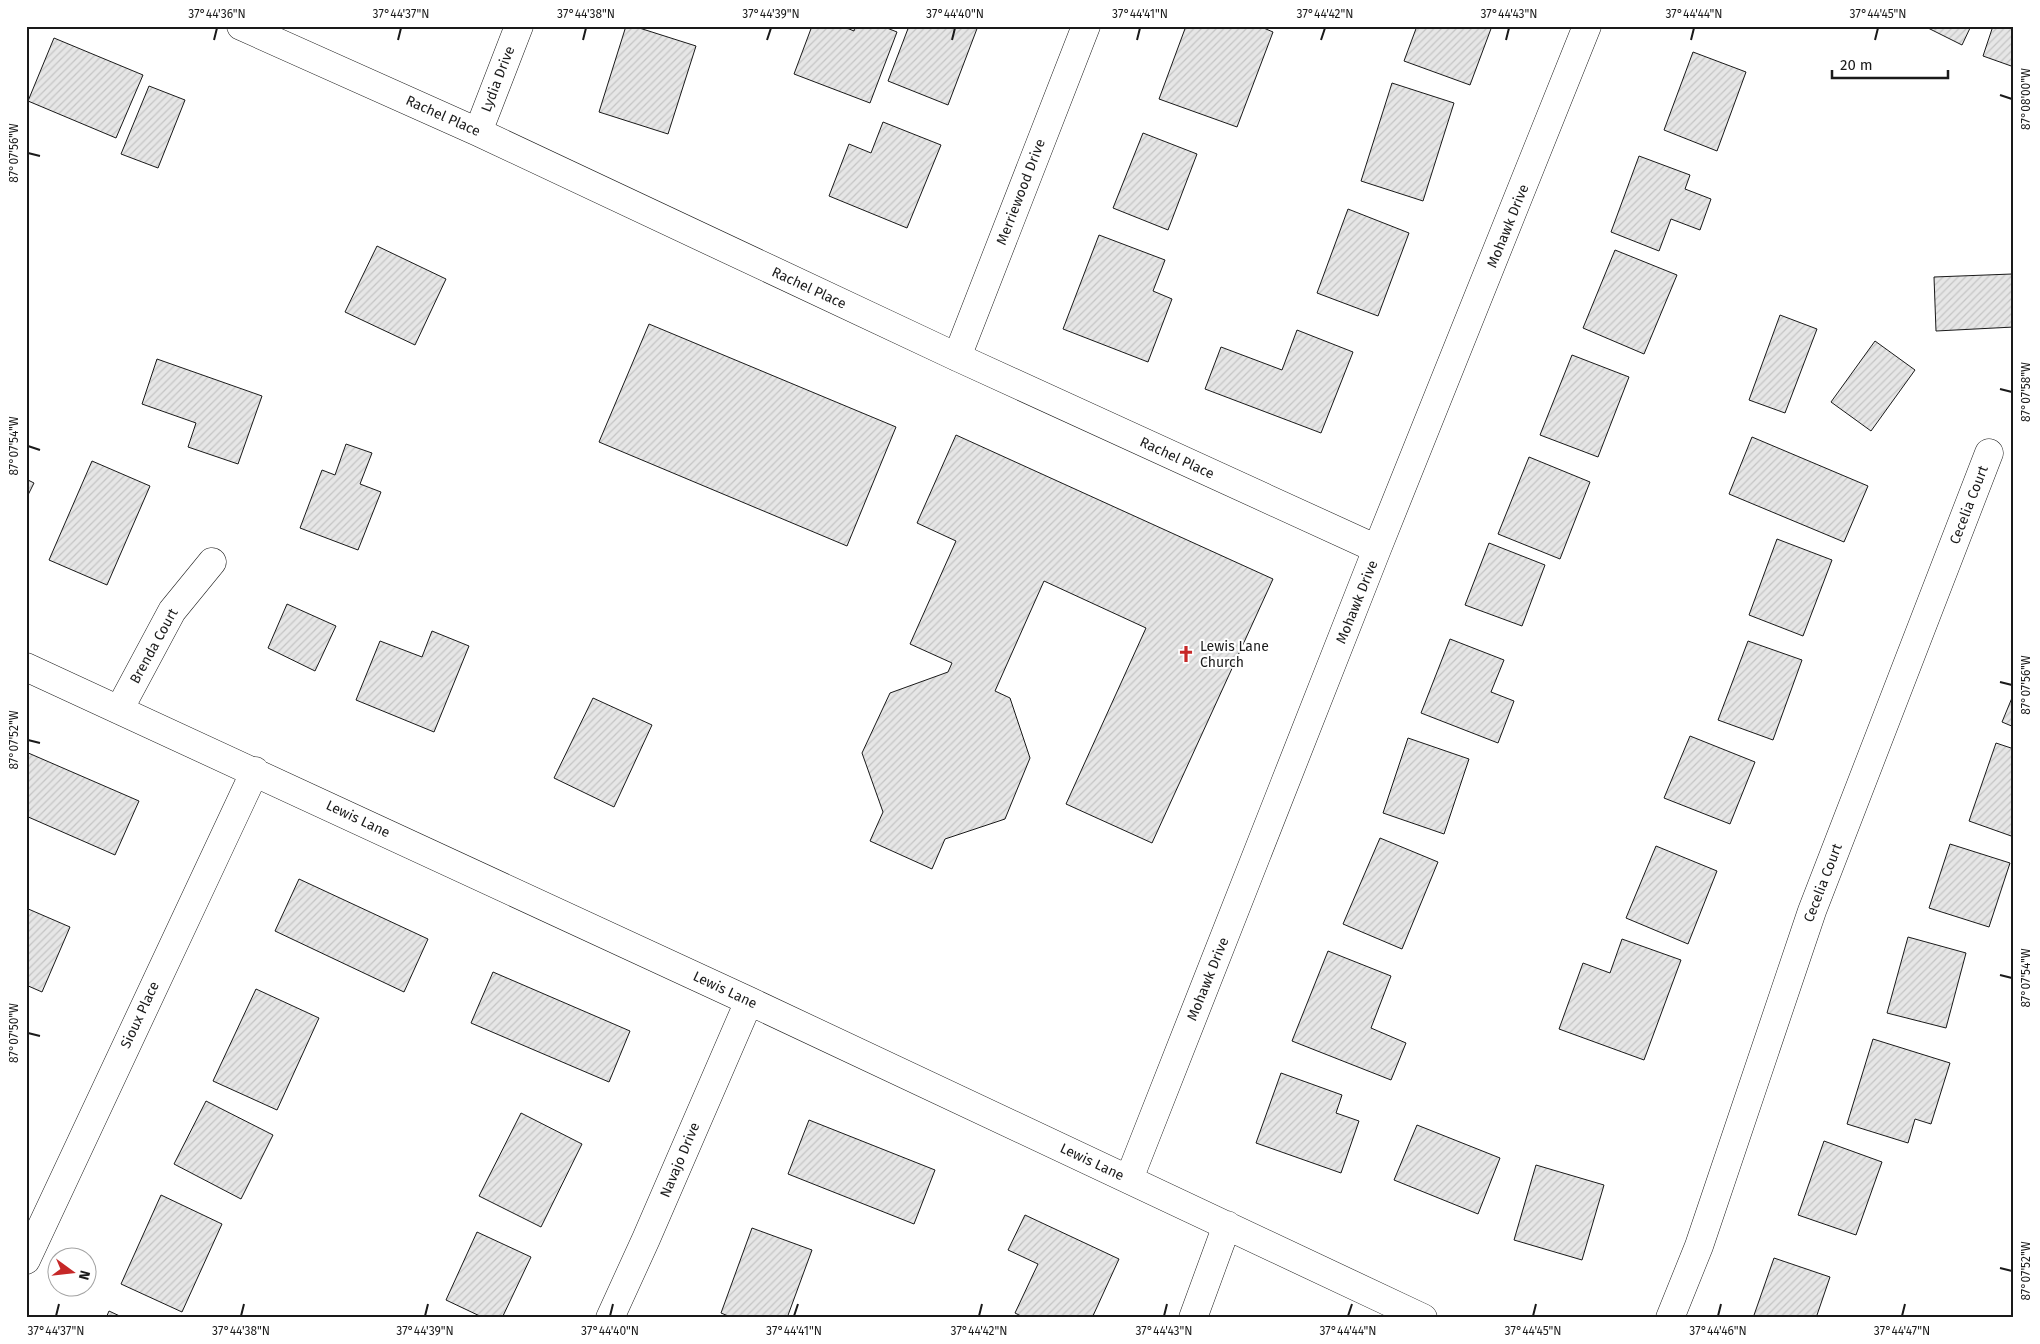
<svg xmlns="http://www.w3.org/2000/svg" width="2040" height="1344" font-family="'Fira Sans',sans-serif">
	<defs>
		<pattern id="building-hatch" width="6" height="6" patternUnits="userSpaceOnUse" patternTransform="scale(1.25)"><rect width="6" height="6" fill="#e6e6e6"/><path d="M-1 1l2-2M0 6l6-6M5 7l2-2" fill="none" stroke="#c5c5c5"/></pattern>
	</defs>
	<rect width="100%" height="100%" fill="#fff"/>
	<path fill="url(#building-hatch)" stroke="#1a1a1a" d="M626 26H633L696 46 668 134 599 112Z
		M812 26H842L854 31 855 26H882L897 32 870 103 794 74Z
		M909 26H978L948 105 888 81Z
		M1186 26H1259L1273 32 1237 127 1159 99Z
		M1417 26H1492L1470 85 1404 61Z
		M1924 26H1971L1962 45Z
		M1993 26H2014V67L1983 56Z
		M54 38 143 75 116 138 28 101Z
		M1693 52 1746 72 1717 151 1664 130Z
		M1392 83 1454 103 1423 201 1361 181Z
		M149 86 185 100 158 168 121 154Z
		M883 122 941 145 907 228 829 196 849 144 871 153Z
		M1143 133 1197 154 1168 230 1113 208Z
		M1639 156 1690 175 1685 189 1711 199 1700 230 1671 219 1659 251 1611 232Z
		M1348 209 1409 233 1378 316 1317 293Z
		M1099 235 1165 260 1153 291 1172 299 1148 362 1063 329Z
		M377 246 446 279 415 345 345 312Z
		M1615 250 1677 275 1644 354 1583 328Z
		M2012 274 2014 327 1936 331 1934 277Z
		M1780 315 1817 329 1785 413 1749 400Z
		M649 324 896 427 847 546 599 442Z
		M1297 330 1353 352 1321 433 1205 389 1221 347 1282 370Z
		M1875 341 1915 370 1871 431 1831 402Z
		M1572 355 1629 377 1598 457 1540 435Z
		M157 359 262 396 238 464 188 447 196 423 142 404Z
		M956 435 1273 579 1152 843 1066 804 1146 628 1044 581 995 691 1010 698 1030 758 1005 819 945 839 932 869 870 841 883 812 862 753 890 693 948 672 952 663 910 644 956 541 917 523Z
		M1752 437 1868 486 1844 542 1729 494Z
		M346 444 372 453 360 484 381 492 358 550 300 528 322 470 335 475Z
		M1529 457 1590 482 1560 559 1498 534Z
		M92 461 150 486 107 585 49 560Z
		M26 479 34 483 26 499Z
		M1777 539 1832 560 1803 636 1749 615Z
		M1489 543 1545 565 1522 626 1465 605Z
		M287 604 336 626 315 671 268 648Z
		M432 631 469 646 434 732 356 700 380 641 422 657Z
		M1450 639 1504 660 1491 692 1514 701 1498 743 1421 713Z
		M1748 641 1802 660 1773 740 1718 720Z
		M2014 693V727L2002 722Z
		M593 698 652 725 614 807 554 778Z
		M1690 736 1755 762 1730 824 1664 798Z
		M1408 738 1469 759 1444 834 1383 813Z
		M1996 743 2014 749V837L1969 821Z
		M26 752 139 801 115 855 26 816Z
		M1380 838 1438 862 1402 949 1343 924Z
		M1950 844 2010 863 1989 927 1929 908Z
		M1656 846 1717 871 1688 944 1626 918Z
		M299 879 428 939 404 992 275 931Z
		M26 908 70 927 42 992 26 985Z
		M1908 937 1966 953 1946 1028 1887 1013Z
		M1622 939 1681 960 1644 1060 1559 1029 1583 963 1610 973Z
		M1328 951 1391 976 1371 1028 1406 1043 1391 1080 1292 1041Z
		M493 972 630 1031 609 1082 471 1023Z
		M256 989 319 1018 277 1110 213 1081Z
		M1873 1039 1950 1063 1931 1124 1915 1119 1908 1143 1847 1124Z
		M1281 1073 1342 1095 1336 1113 1359 1121 1341 1173 1256 1143Z
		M206 1101 273 1135 241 1199 174 1164Z
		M521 1113 582 1144 541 1227 479 1196Z
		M809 1120 935 1170 914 1224 788 1174Z
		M1417 1125 1500 1158 1478 1214 1394 1180Z
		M1824 1141 1882 1162 1856 1235 1798 1215Z
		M1536 1165 1604 1185 1582 1260 1514 1240Z
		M161 1195 222 1224 182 1312 121 1284Z
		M1025 1215 1119 1259 1092 1318H1025L1015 1313 1038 1264 1008 1250Z
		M752 1228 812 1250 787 1318H733L721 1313Z
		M477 1232 531 1257 502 1318H484L446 1300Z
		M1774 1258 1830 1277 1816 1318H1753Z
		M109 1311 124 1318H106Z"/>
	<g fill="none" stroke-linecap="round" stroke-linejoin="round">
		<g stroke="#1a1a1a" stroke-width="29">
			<path id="minor" d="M241 26 478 132 957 357 1377 549
				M478 132 519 26
				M957 357 1086 26
				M26 667 749 1001 1423 1318
				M119 710 172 611 212 562
				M1129 1179 1377 549 1587 26
				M26 1260 255 771
				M610 1318 646 1239 749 1001
				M1193 1318 1227 1225
				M1670 1318 1699 1246 1812 911 1989 453"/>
		</g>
		<use href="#minor" stroke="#fff" stroke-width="28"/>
	</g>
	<path fill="none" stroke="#1a1a1a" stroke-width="2" d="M214 40 217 28M398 40 401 28M583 40 586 28M767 40 771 28M952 40 955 28M1137 40 1140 28M1321 40 1325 28M1506 40 1509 28M1691 40 1694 28M1875 40 1878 28M2000 95 2012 99M28 153 40 156M2000 389 2012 392M28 446 40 450M2000 682 2012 685M28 740 40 743M2000 975 2012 978M28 1033 40 1036M2000 1268 2012 1271M56 1316 59 1304M241 1316 244 1304M425 1316 428 1304M610 1316 613 1304M794 1316 798 1304M979 1316 982 1304M1164 1316 1167 1304M1348 1316 1352 1304M1533 1316 1536 1304M1718 1316 1721 1304M1902 1316 1905 1304"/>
	<defs>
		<g id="church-bare" transform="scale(1.35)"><path d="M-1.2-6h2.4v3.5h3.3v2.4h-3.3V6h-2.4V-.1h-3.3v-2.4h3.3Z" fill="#c62828" stroke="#fff" stroke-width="2.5" paint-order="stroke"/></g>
	</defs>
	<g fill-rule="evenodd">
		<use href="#church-bare" x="1186" y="654"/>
	</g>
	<g text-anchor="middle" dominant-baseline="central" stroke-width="4" stroke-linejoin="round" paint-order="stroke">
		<g font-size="14" fill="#1a1a1a" stroke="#fff">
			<text transform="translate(498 79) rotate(-69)">Lydia Drive</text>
			<text transform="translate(443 116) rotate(24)">Rachel Place</text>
			<text transform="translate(1021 192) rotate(-69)">Merriewood Drive</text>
			<text transform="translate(1508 226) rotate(-68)">Mohawk Drive</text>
			<text transform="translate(809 288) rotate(25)">Rachel Place</text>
			<text transform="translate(1177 458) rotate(25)">Rachel Place</text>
			<text transform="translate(1969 505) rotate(-69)">Cecelia Court</text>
			<text transform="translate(1357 602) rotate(-68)">Mohawk Drive</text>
			<text transform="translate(154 646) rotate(-61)">Brenda Court</text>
			<text transform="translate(358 819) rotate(25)">Lewis Lane</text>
			<text transform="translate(1823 883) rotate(-69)">Cecelia Court</text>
			<text transform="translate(1208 979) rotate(-68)">Mohawk Drive</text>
			<text transform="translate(725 990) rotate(25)">Lewis Lane</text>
			<text transform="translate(140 1015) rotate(-65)">Sioux Place</text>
			<text transform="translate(680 1160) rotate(-67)">Navajo Drive</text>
			<text transform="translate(1092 1162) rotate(25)">Lewis Lane</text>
		</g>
		<g font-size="14" fill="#1a1a1a" stroke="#fff" text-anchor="start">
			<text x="1200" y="646">Lewis Lane<tspan x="1200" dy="16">Church</tspan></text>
		</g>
	</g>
	<rect width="2040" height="1344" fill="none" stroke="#ffffff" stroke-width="55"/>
	<g transform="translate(72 1272) rotate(105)"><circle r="24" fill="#ffffff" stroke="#a3a3a3"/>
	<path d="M0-4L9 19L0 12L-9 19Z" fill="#c62828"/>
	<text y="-8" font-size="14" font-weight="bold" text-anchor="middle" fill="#1a1a1a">N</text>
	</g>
	<path d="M1832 70v8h116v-8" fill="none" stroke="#1a1a1a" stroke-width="2.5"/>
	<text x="1840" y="70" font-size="15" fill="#1a1a1a" stroke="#ffffff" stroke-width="4" paint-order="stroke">20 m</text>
	<rect x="28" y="28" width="1984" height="1288" fill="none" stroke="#1a1a1a" stroke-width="2"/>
	<g font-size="12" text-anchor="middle" fill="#1a1a1a">
		<text x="217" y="18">37°44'36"N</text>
		<text x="401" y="18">37°44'37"N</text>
		<text x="586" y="18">37°44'38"N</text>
		<text x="771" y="18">37°44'39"N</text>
		<text x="955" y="18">37°44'40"N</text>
		<text x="1140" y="18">37°44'41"N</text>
		<text x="1325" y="18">37°44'42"N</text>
		<text x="1509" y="18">37°44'43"N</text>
		<text x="1694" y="18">37°44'44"N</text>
		<text x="1878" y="18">37°44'45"N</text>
		<text transform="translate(2026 99) rotate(-90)" y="4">87°08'00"W</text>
		<text transform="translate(14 153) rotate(-90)" y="4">87°07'56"W</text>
		<text transform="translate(2026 392) rotate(-90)" y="4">87°07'58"W</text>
		<text transform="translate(14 446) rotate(-90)" y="4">87°07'54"W</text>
		<text transform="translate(2026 685) rotate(-90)" y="4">87°07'56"W</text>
		<text transform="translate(14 740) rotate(-90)" y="4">87°07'52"W</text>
		<text transform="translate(2026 978) rotate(-90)" y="4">87°07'54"W</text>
		<text transform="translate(14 1033) rotate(-90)" y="4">87°07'50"W</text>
		<text transform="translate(2026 1271) rotate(-90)" y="4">87°07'52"W</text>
		<text x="56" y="1335">37°44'37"N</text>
		<text x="241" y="1335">37°44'38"N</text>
		<text x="425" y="1335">37°44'39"N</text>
		<text x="610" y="1335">37°44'40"N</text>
		<text x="794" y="1335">37°44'41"N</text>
		<text x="979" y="1335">37°44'42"N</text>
		<text x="1164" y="1335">37°44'43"N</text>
		<text x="1348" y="1335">37°44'44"N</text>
		<text x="1533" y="1335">37°44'45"N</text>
		<text x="1718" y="1335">37°44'46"N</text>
		<text x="1902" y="1335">37°44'47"N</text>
	</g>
</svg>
